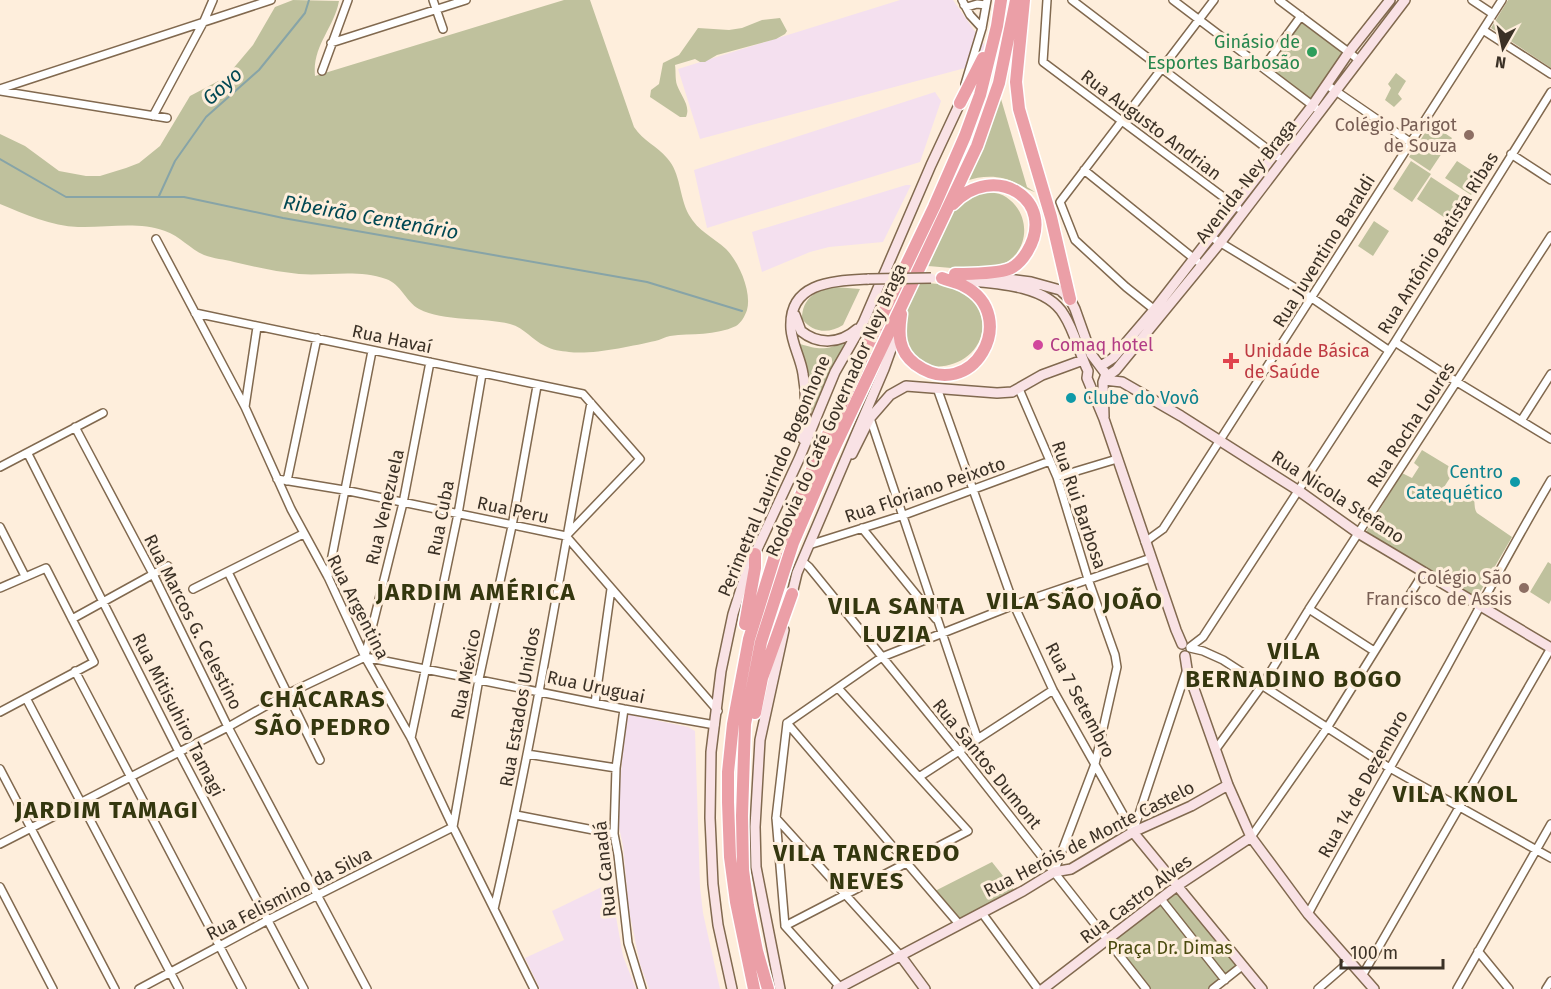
<svg xmlns="http://www.w3.org/2000/svg" width="1551" height="989" font-family="'Fira Sans',sans-serif">
	<rect width="100%" height="100%" fill="#feeedc"/>
	<path fill="#f4e0ef" d="M900 0H953L995 60 700 139 678 69Z
		M935 92 941 101 920 162 707 228 694 170Z
		M906 185H911L883 242 829 247 810 252 762 272 752 232Z
		M626 714 688 727 695 731 700 887 703 913 720 989H649L640 964 629 911 623 846 617 818Z
		M610 883 623 956 636 989H540L525 958 564 940 552 911Z"/>
	<path fill="#bfc19d" d="M293 0 339 1C334 28 312 46 315 76L564 0H590L634 127C643 141 657 146 667 158 681 173 679 197 689 215 698 231 713 237 726 249 739 262 752 292 747 310 745 316 741 323 736 326 715 336 692 333 670 336 665 337 660 340 655 341 632 346 592 355 569 352 561 351 552 350 545 346 532 340 525 328 510 324 484 317 443 322 419 309 406 302 401 284 386 279 358 269 328 276 299 274 277 272 255 267 234 262 224 259 214 259 204 255 190 249 180 236 165 231 137 221 107 228 78 227 52 226 24 214 0 204V134L25 146 59 171 86 176H100L126 168 139 163 160 146 190 96 226 77 253 45 275 7Z
		M1508 0H1551V68L1491 28Z
		M780 18 787 31 785 34 776 39 717 55 705 62H700L695 59 675 65C676 72 675 79 677 85 681 96 691 106 686 117H680L650 97 651 90 659 84 663 63 679 55 698 28 729 30 742 28 762 20Z
		M1301 18 1347 52 1312 103 1265 68Z
		M1396 73 1406 81 1398 94 1402 99 1394 107 1385 100 1391 88 1388 84Z
		M996 98 1001 99 1027 187 1035 192C1028 190 1024 187 1018 184 1002 175 983 175 966 181Z
		M1431 124 1452 138 1430 171 1409 157Z
		M1411 161 1431 174 1412 202 1393 189Z
		M1457 161 1483 178 1471 195 1445 178Z
		M1431 177 1463 198 1448 220 1417 199Z
		M979 192C988 192 998 192 1006 197 1032 214 1030 253 1001 265 978 273 949 267 926 266L947 219 958 202Z
		M1374 221 1389 231 1373 256 1358 246Z
		M915 283C937 283 970 284 979 309 1000 363 918 389 904 342 899 326 909 298 915 283Z
		M835 287 860 289 843 325C829 334 813 333 802 319 802 298 816 290 835 287Z
		M845 342 809 418 806 374 800 344C820 350 826 350 845 342Z
		M1422 450 1455 470 1439 495C1450 494 1468 483 1474 499 1475 504 1474 509 1477 513L1512 537 1476 599 1366 532 1402 473 1412 478 1419 467 1414 463Z
		M1548 562 1551 564V600L1549 604 1530 592Z
		M992 862 1015 891 959 921 933 892Z
		M1177 889 1238 965 1208 989H1150L1112 941Z"/>
	<g fill="none" stroke-linecap="round" stroke-linejoin="round">
		<path stroke="#87a4a7" stroke-width="2" d="M0 159 66 197H184L283 218 647 282 742 311
			M159 196 175 161 206 117 259 70 305 13 309 0"/>
		<g stroke="#81694f" stroke-width="10">
			<path id="street" d="M433 0 443 29
				M962 0 970 15 982 28
				M1047 0 1043 62 1238 208
				M1072 0 1278 157
				M1173 0 1316 108
				M1279 0 1359 60
				M1472 0 1493 14
				M964 5 967 7 977 4 986 5
				M1483 30 1551 74
				M331 43 466 0
				M1263 68 1301 16
				M322 71 348 0
				M965 84 982 28 987 0
				M1327 85 1410 142
				M0 89 271 0
				M0 91 167 118
				M153 116 204 21 213 0
				M1511 154 1551 180
				M1084 170 1197 261
				M1211 237 1312 298 1388 350
				M156 239 245 407 291 509 328 577 365 657 411 738 453 827 534 989
				M1156 311 1126 287 1075 240 1060 202 1214 0
				M195 313 583 394 640 459 566 536
				M1395 342 1457 382 1551 439
				M937 388 1014 605 1053 690 1133 832
				M1019 389 1057 477 1088 579 1115 655 1117 667 1095 764 1054 872
				M245 407 257 327
				M870 418 977 737
				M1521 421 1551 374
				M75 427 153 574 228 727 367 989
				M28 454 179 752 304 989
				M0 467 103 413
				M1057 477 1117 459
				M277 479 344 490 566 536
				M287 481 317 338
				M0 527 25 576
				M862 528 936 619
				M566 536 718 711
				M1145 542 1163 529 1502 0
				M809 545 904 515 1050 461
				M802 561 809 567 958 750 1146 989
				M228 572 320 760
				M328 577 372 351
				M0 588 46 568 94 662 0 712
				M193 589 303 534
				M1309 609 1374 651
				M72 619 168 566
				M1190 647 1203 637 1395 342 1551 92
				M1190 648 1203 651 1223 660 1388 767 1551 858
				M365 656 403 503 430 362
				M365 657 624 709 715 725
				M75 671 242 989
				M26 698 179 989
				M595 703 611 589
				M624 709 616 768 614 834 618 855 628 943 642 989
				M787 723 882 657 1014 605 1151 558
				M787 723 776 818 785 926 840 987
				M787 723 959 924
				M411 738 458 514 482 374
				M1216 749 1263 684 1309 609 1551 236
				M527 754 616 768
				M0 769 115 989
				M919 777 1053 690
				M516 815 614 834
				M776 818 900 955
				M1133 832 1187 669
				M1251 837 1327 728 1424 572
				M0 844 228 727 287 694 365 657
				M0 887 53 989
				M1161 899 1225 980
				M494 909C533 742 560 572 591 403
				M982 913 1038 989
				M1308 914C1353 831 1401 750 1447 667 1481 605 1515 541 1551 480
				M785 926 968 831 838 688
				M1478 951 1509 989
				M1362 976 1551 648
				M139 989 268 920 453 827 479 679 512 526 537 386
				M1213 989 1242 966
				M1318 989 1349 962
				M1457 989 1551 824
				M1546 989 1551 981"/>
		</g>
		<g stroke="#81694f" stroke-width="12">
			<path id="secondary" d="M986 276 1031 282 1060 290 1070 299 1075 309 1091 354 1106 374 1103 382 1104 417
				M956 280C988 283 1046 283 1064 315 1075 332 1079 353 1088 371L1087 378 1104 419 1176 630 1182 644
				M795 315 801 331C818 345 840 344 857 329
				M1101 366 1113 358 1154 310 1312 106 1349 52 1390 0
				M1106 377 1116 370 1220 243 1405 0
				M1104 380 1122 382 1181 416 1299 491 1358 533 1551 648
				M803 439C806 417 807 396 803 374 801 359 792 344 791 329 788 281 835 281 869 279
				M852 454 870 418 890 395 906 386 997 393 1012 392 1042 375 1083 360
				M791 598 797 573 884 369 898 330
				M1185 656 1187 669 1228 785 1251 837 1308 914 1374 989
				M1133 832 1262 989
				M900 955 925 989
				M732 989 718 925 713 884 710 818 711 752 721 671 733 614 746 573 799 459 835 372 863 323 931 165 960 103
				M780 989 756 867 755 827 760 740 784 630
				M837 989 1023 891 1054 872 1071 869 1133 832 1191 806 1228 785
				M1043 989 1177 886 1251 837"/>
		</g>
		<g stroke="#fff" stroke-width="15">
			<path id="highway" d="M1024 0 1016 82 1019 109 1051 217 1070 299
				M960 103 983 58
				M953 204C993 161 1059 199 1027 252 1022 260 1015 268 1006 270 991 274 971 274 955 274
				M901 314C898 334 898 351 915 364 972 406 1022 316 964 286 958 282 949 281 942 278
				M745 624 755 568V554
				M755 713 762 678 792 594
				M754 989 736 902 730 857 728 802V772L733 724 749 639 777 549 865 351 934 207 965 136 980 95 997 26 1001 0
				M768 989 757 951 748 906 743 870 742 816 745 724 761 642 793 543 829 459 977 146 999 83 1016 0"/>
		</g>
		<use href="#street" stroke="#fff" stroke-width="7"/>
		<use href="#secondary" stroke="#f9e2e5" stroke-width="9"/>
		<use href="#highway" stroke="#eb9fa7" stroke-width="12"/>
		<g stroke="#81694f" stroke-width="12" stroke-linecap="butt">
			<path id="secondary-bridge" d="M869 279 931 278"/>
		</g>
		<use href="#secondary-bridge" stroke="#f9e2e5" stroke-width="9"/>
	</g>
	<circle fill="#2e9e5b" stroke="#feeedc" stroke-width="2" cx="1312" cy="52" r="6"/>
	<g fill="#8d6e63" stroke="#feeedc" stroke-width="2">
		<circle cx="1469" cy="135" r="6"/>
		<circle cx="1524" cy="588" r="6"/>
	</g>
	<circle fill="#d1479c" stroke="#feeedc" stroke-width="2" cx="1038" cy="345" r="6"/>
	<path fill="#e0444e" stroke="#feeedc" stroke-width="2" d="M1228 352h6v6h6v6h-6v6h-6v-6h-6v-6h6z"/>
	<g fill="#0f9aa8" stroke="#feeedc" stroke-width="2">
		<circle cx="1071" cy="398" r="6"/>
		<circle cx="1515" cy="482" r="6"/>
	</g>
	<g text-anchor="middle" dominant-baseline="central" stroke-width="6" stroke-linejoin="round" paint-order="stroke">
		<g font-size="18" fill="#27864d" stroke="#feeedc" text-anchor="end">
			<text x="1300" y="42">Ginásio de<tspan x="1300" dy="21">Esportes Barbosão</tspan></text>
		</g>
		<g font-size="18" fill="#3b3126" stroke="#feeedc">
			<text transform="translate(1151 125) rotate(37)">Rua Augusto Andrian</text>
			<text transform="translate(1246 181) rotate(-52)">Avenida Ney Braga</text>
			<text transform="translate(1438 243) rotate(-58)">Rua Antônio Batista Ribas</text>
			<text transform="translate(1324 251) rotate(-58)">Rua Juventino Baraldi</text>
			<text transform="translate(392 339) rotate(12)">Rua Havaí</text>
			<text transform="translate(836 410) rotate(-66)">Rodovia do Café Governador Ney Braga</text>
			<text transform="translate(1411 425) rotate(-57)">Rua Rocha Loures</text>
			<text transform="translate(774 476) rotate(-67)">Perimetral Laurindo Bogonhone</text>
			<text transform="translate(925 490) rotate(-19)">Rua Floriano Peixoto</text>
			<text transform="translate(1338 497) rotate(33)">Rua Nicola Stefano</text>
			<text transform="translate(1079 505) rotate(71)">Rua Rui Barbosa</text>
			<text transform="translate(385 507) rotate(-77)">Rua Venezuela</text>
			<text transform="translate(513 510) rotate(12)">Rua Peru</text>
			<text transform="translate(441 518) rotate(-79)">Rua Cuba</text>
			<text transform="translate(358 607) rotate(63)">Rua Argentina</text>
			<text transform="translate(193 622) rotate(63)">Rua Marcos G. Celestino</text>
			<text transform="translate(466 674) rotate(-79)">Rua México</text>
			<text transform="translate(596 687) rotate(12)">Rua Uruguai</text>
			<text transform="translate(1080 700) rotate(62)">Rua 7 Setembro</text>
			<text transform="translate(520 707) rotate(-80)">Rua Estados Unidos</text>
			<text transform="translate(178 715) rotate(63)">Rua Mitisuhiro Tamagi</text>
			<text transform="translate(987 764) rotate(51)">Rua Santos Dumont</text>
			<text transform="translate(1363 784) rotate(-61)">Rua 14 de Dezembro</text>
			<text transform="translate(1089 839) rotate(-27)">Rua Heróis de Monte Castelo</text>
			<text transform="translate(605 869) rotate(-96)">Rua Canadá</text>
			<text transform="translate(289 894) rotate(-27)">Rua Felismino da Silva</text>
			<text transform="translate(1136 899) rotate(-37)">Rua Castro Alves</text>
		</g>
		<g font-size="18" fill="#785e54" stroke="#feeedc" text-anchor="end">
			<text x="1457" y="125">Colégio Parigot<tspan x="1457" dy="21">de Souza</tspan></text>
			<text x="1512" y="578">Colégio São<tspan x="1512" dy="21">Francisco de Assis</tspan></text>
		</g>
		<g font-size="18" fill="#b23c85" stroke="#feeedc" text-anchor="start">
			<text x="1050" y="345">Comaq hotel</text>
		</g>
		<g font-size="18" fill="#be3a42" stroke="#feeedc" text-anchor="start">
			<text x="1244" y="351">Unidade Básica<tspan x="1244" dy="21">de Saúde</tspan></text>
		</g>
		<g font-size="18" fill="#0d838f" stroke="#feeedc" text-anchor="start">
			<text x="1083" y="398">Clube do Vovô</text>
			<text x="1503" y="472" text-anchor="end">Centro<tspan x="1503" dy="21">Catequético</tspan></text>
		</g>
		<g font-size="18" fill="#4b4c0f" stroke="#feeedc">
			<text x="1170" y="948">Praça Dr. Dimas</text>
		</g>
		<g font-size="20" font-style="italic" fill="#024853" stroke="#feeedc">
			<text transform="translate(222 86) rotate(-42)">Goyo</text>
			<text transform="translate(371 217) rotate(10)">Ribeirão Centenário</text>
		</g>
		<g font-size="24" font-weight="bold" letter-spacing="1.5" fill="#34370f" stroke="#feeedc">
			<text x="476" y="592">JARDIM AMÉRICA</text>
			<text x="1075" y="601">VILA SÃO JOÃO</text>
			<text x="897" y="606">VILA SANTA<tspan x="897" dy="28">LUZIA</tspan></text>
			<text x="1294" y="651">VILA<tspan x="1294" dy="28">BERNADINO BOGO</tspan></text>
			<text x="323" y="699">CHÁCARAS<tspan x="323" dy="28">SÃO PEDRO</tspan></text>
			<text x="1456" y="794">VILA KNOL</text>
			<text x="107" y="810">JARDIM TAMAGI</text>
			<text x="867" y="853">VILA TANCREDO<tspan x="867" dy="28">NEVES</tspan></text>
		</g>
	</g>
	<g transform="translate(1503 48) rotate(189)" stroke="#feeedc" stroke-width="4.5" paint-order="stroke">
	<path d="M0-4.5L10 22L0 15L-10 22Z" fill="#3b3126"/>
	<text y="-9" font-size="16" font-weight="bold" text-anchor="middle" fill="#3b3126">N</text>
	</g>
	<path d="M1341 959v9h102v-9" fill="none" stroke="#3b3126" stroke-width="3"/>
	<text x="1350" y="959" font-size="18" fill="#3b3126" stroke="#feeedc" stroke-width="4.5" paint-order="stroke">100 m</text>
</svg>
